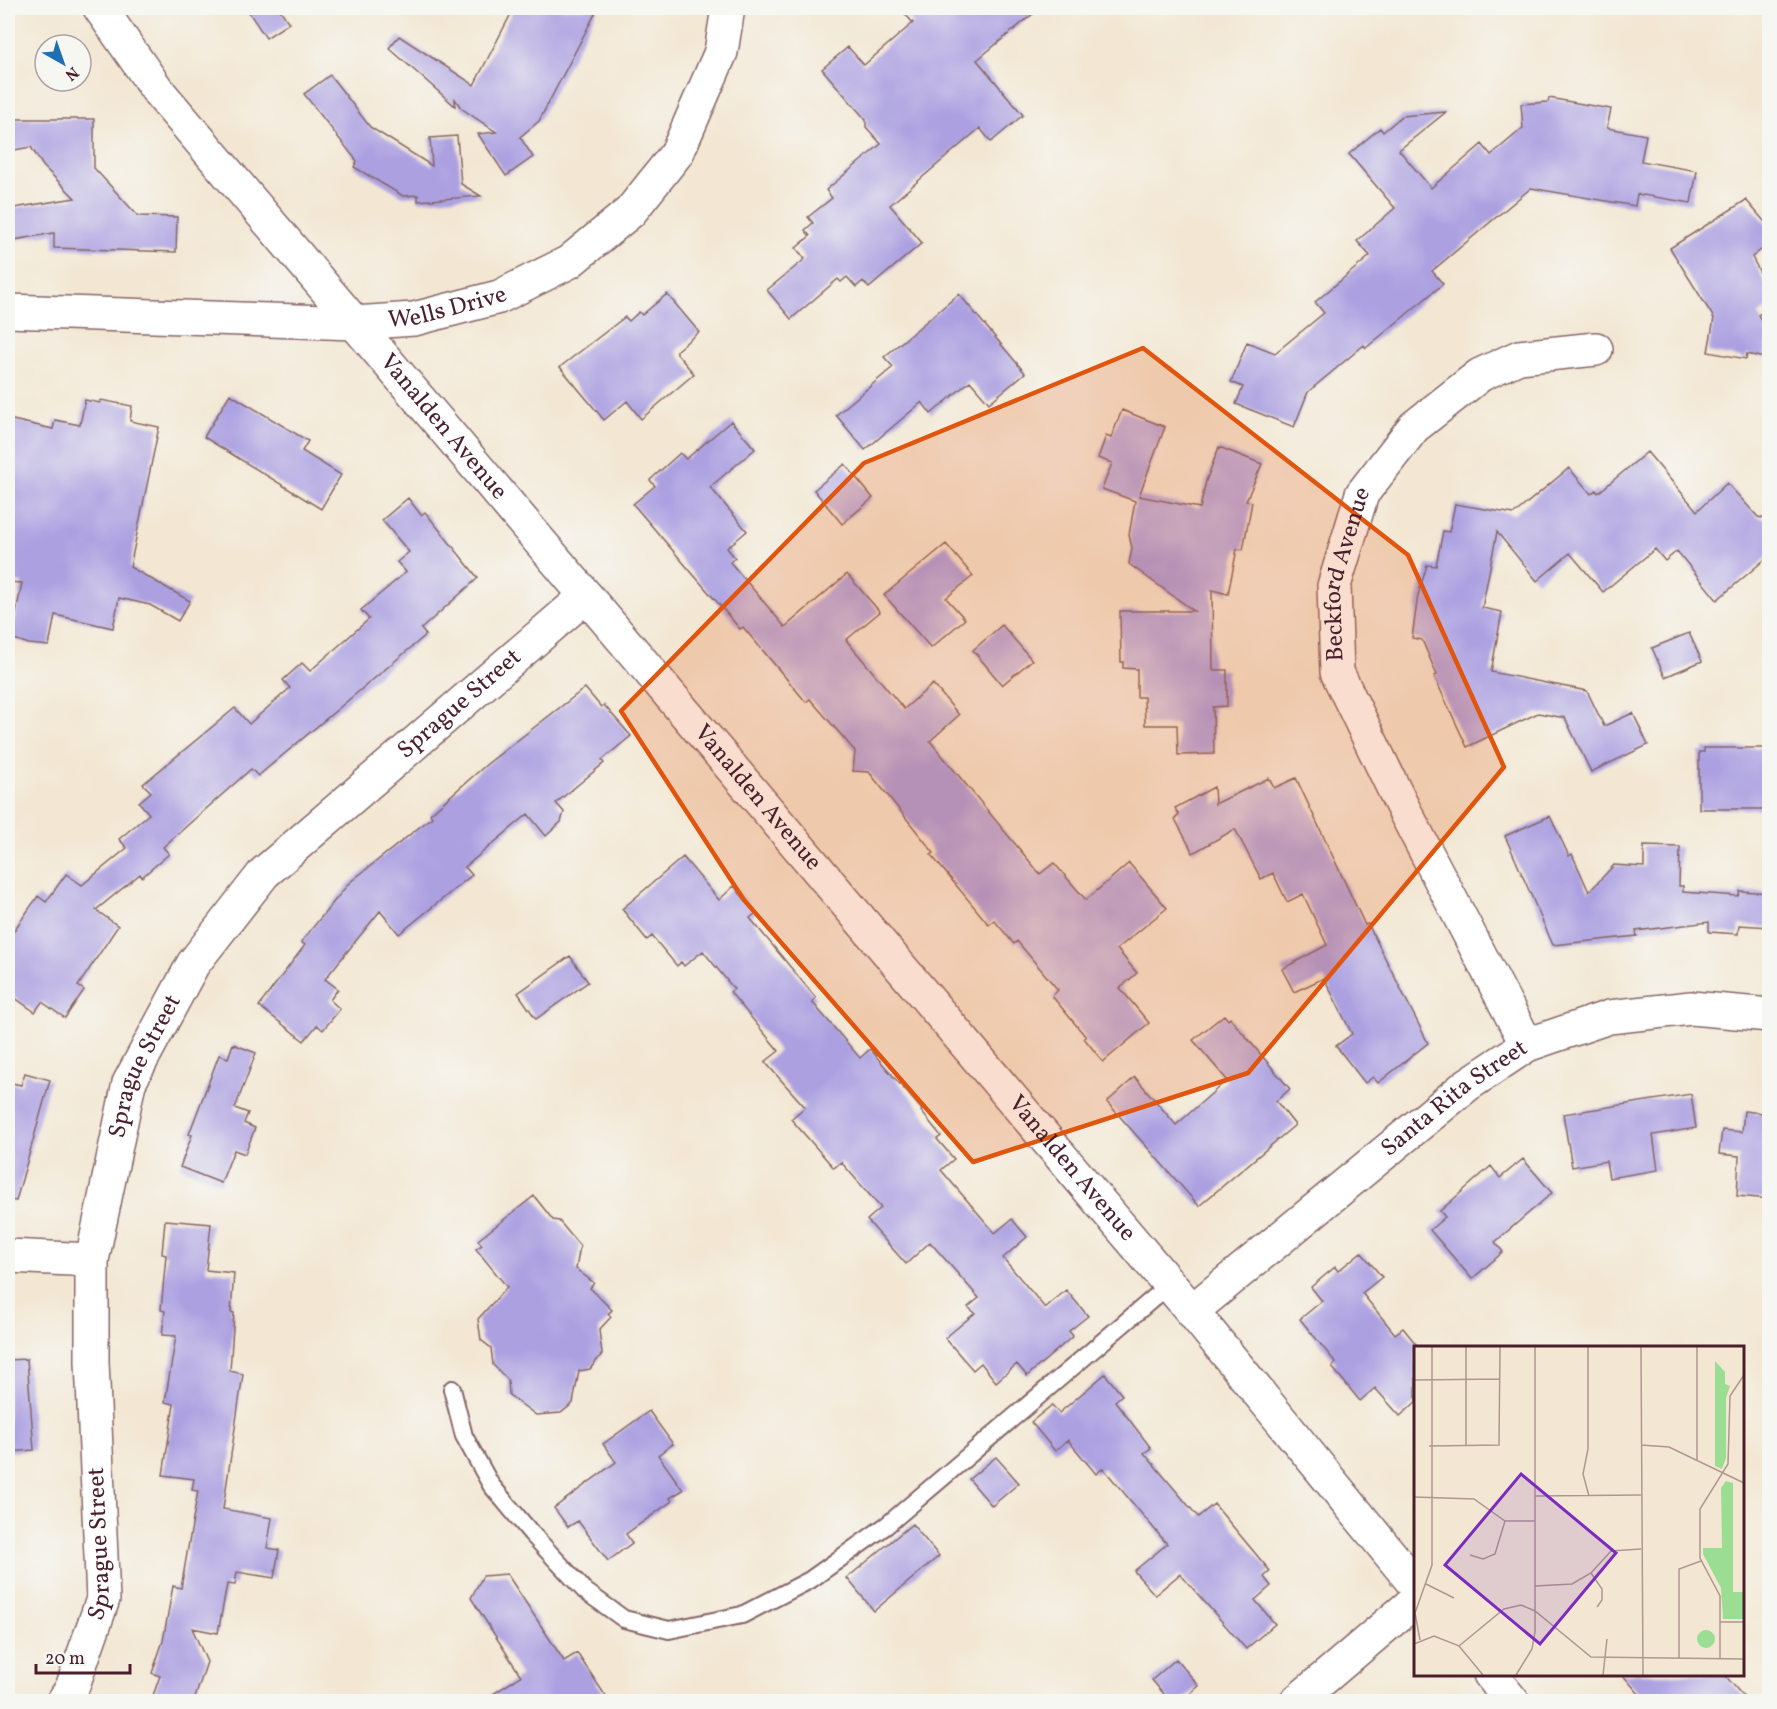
<svg xmlns="http://www.w3.org/2000/svg" width="1777" height="1709" font-family="Vollkorn,serif">
	<rect width="100%" height="100%" fill="#f6f6f2"/>
	<filter id="ink" filterUnits="userSpaceOnUse"><feTurbulence type="fractalNoise" baseFrequency=".0167" numOctaves="2"/><feDisplacementMap in="SourceGraphic" scale="12" xChannelSelector="R" yChannelSelector="G"/><feConvolveMatrix kernelMatrix="1 2 1 2 8 2 1 2 1" color-interpolation-filters="sRGB"/></filter>
	<filter id="wash" filterUnits="userSpaceOnUse"><feTurbulence type="fractalNoise" baseFrequency=".008" numOctaves="4" result="noise"/><feDisplacementMap in="SourceGraphic" scale="24" xChannelSelector="R" yChannelSelector="G"/><feGaussianBlur stdDeviation="1.35" result="paint"/><feColorMatrix in="noise" values="0 0 0 0 0 0 0 0 0 0 0 0 0 0 0 0 0 1.4 0 .05"/><feComposite in="paint" operator="in"/></filter>
	<g filter="url(#wash)">
		<rect width="100%" height="100%" fill="#f3e7d3"/>
		<g id="blocks">
			<path fill="#aca0e1" d="M246 8H279L289 23 266 38Z
				M514 8H598L539 121 520 137 533 157 506 176 478 134 496 132 461 108 455 99V106L389 48 399 36 474 85Z
				M900 8H1040L977 60 1023 115 991 142 980 128 890 205 922 243 869 288 863 281 856 287 847 277 841 282 838 279 791 319 767 290 805 259 796 248 810 236 805 230 813 223 808 217 832 198 826 190 881 144 866 127V120L822 69 848 47 864 65 913 23Z
				M330 75 370 127 432 166 430 138 457 136 461 184 481 196 418 201V195L403 196 354 167 357 161 304 94Z
				M1549 98 1611 109 1607 128 1646 135 1641 161 1697 171 1691 203 1637 194 1635 206 1531 188 1432 271 1443 284 1366 348 1364 345 1308 392 1294 427 1236 404 1243 387 1231 382 1247 342 1275 353 1324 313 1315 302 1370 256 1357 241 1395 208 1349 154 1380 128 1383 132 1402 116 1446 112 1399 150 1431 188 1482 144 1491 155 1523 128 1521 104 1548 102Z
				M8 119H94V168L138 216 177 217 176 252 54 248V233L8 241V209L75 198 43 166 31 147 8 151Z
				M1746 200 1770 228V243L1752 257 1770 292V307L1758 315 1769 333 1765 358 1747 354 1746 359 1708 352 1714 318 1670 248Z
				M667 294 699 332 677 350V354L694 374 641 419 627 401 604 420 560 367 625 317 629 321 639 312 642 315Z
				M959 294 1025 373 989 403 970 381 931 414 922 402 865 450 836 415 893 367 884 357Z
				M230 394 308 441 302 451 341 475 321 509 204 437Z
				M85 400 100 403 101 400 132 406 130 421 159 427 130 567 190 601 178 621 150 605 119 598 113 628 55 615 49 646 29 644 11 638 22 583 8 582V419L53 429 55 420 80 425Z
				M1122 410 1165 427 1139 496 1200 508 1206 481 1219 447 1262 464 1246 501 1252 502 1243 550 1237 549 1228 594 1212 590 1213 670H1227V706L1213 707 1214 754 1178 755 1177 725H1145L1144 697H1137V669L1123 668V662H1121L1120 611H1194L1129 564 1132 548 1129 535 1135 501 1102 489 1112 463 1098 458 1106 436 1111 438Z
				M731 421 755 449 710 487 747 531 727 548 735 558 730 562 785 627 847 574 880 612 846 640 904 709 933 684 959 715 930 741 1040 874 1054 863 1086 900 1129 863 1167 908 1117 949 1137 973 1120 988 1149 1023 1103 1062 1084 1038 1086 1037 1052 996 1058 990 1017 941 1014 944 994 920 989 925 931 855 934 853 869 772 853 771 855 751 810 699 806 702 743 627 740 629 633 504 655 486 650 480 680 453 686 459Z
				M1647 452 1697 511 1727 483 1758 517 1770 520V555L1717 600 1677 551 1665 561 1655 549 1603 592 1570 553 1537 581 1497 532 1482 608 1502 612 1491 672 1587 691 1604 726 1633 713 1648 745 1591 772 1565 718 1538 713 1467 747 1434 676 1437 675 1422 640 1412 638 1418 595 1427 565 1436 566 1443 531 1449 532 1455 504 1514 514 1569 468 1591 494 1596 490 1598 493Z
				M845 464 873 498 842 524 814 490Z
				M408 498 421 515 425 512 478 578 421 629 426 635 258 776 251 769 163 847 169 854 142 877 140 874 96 910 118 926 78 986 84 990 65 1018 42 1002 35 1012 8 993V939L38 896 46 902 66 874 82 885 127 848 119 839 149 814 139 802 151 792 143 784 235 708 249 724 290 688 283 680 302 663 310 671 369 619 361 610 406 572 397 562 409 552 382 520Z
				M946 544 973 576 946 598 965 619 931 648 884 595Z
				M1002 625 1032 660 1002 685 973 650Z
				M1689 633 1702 661 1665 677 1652 648Z
				M585 688 601 707 604 705 631 736 602 760 604 763 556 803 564 812 561 822 546 836 528 814 465 867 472 875 399 934 380 911 325 979 338 989 330 1000 340 1009 323 1030 317 1025 304 1041 259 1006 305 945 301 942 349 883 432 817 430 814 487 764Z
				M1704 748H1770V809H1699V752H1704Z
				M1269 778 1274 788 1296 778 1365 925 1368 924 1428 1043 1378 1083 1373 1077 1365 1083 1336 1046 1352 1034 1324 978 1294 992 1282 969 1327 945 1303 894 1287 902 1273 873 1261 879 1235 829 1193 853 1175 819 1179 815 1175 808 1214 787 1215 804Z
				M1550 816 1569 856 1572 854 1589 892 1614 865 1644 867V846L1680 847 1679 886H1683V892L1738 896 1740 891 1770 893V927L1739 925 1738 934 1709 932V922L1636 931 1637 936 1553 945 1505 836Z
				M683 857 719 900 734 886 756 913 750 918 816 998 812 1002 860 1058 870 1049 922 1110 921 1111 941 1136 937 1139 954 1159 941 1170 995 1233 1012 1219 1027 1237 1003 1258 1045 1308 1066 1290 1088 1316 1069 1331 1073 1336 1027 1376 1017 1364 996 1382 981 1363 973 1370 945 1338 975 1313 968 1307 979 1298 930 1242 906 1264 867 1220 881 1208 841 1162 834 1168 791 1119 805 1107 765 1062 779 1051 730 992 734 989 703 951 684 966 681 962 677 966 652 936 647 940 622 909Z
				M570 956 588 982 536 1019 518 993Z
				M1224 1015 1228 1020 1230 1018 1290 1089 1276 1101 1295 1125 1199 1206 1107 1102 1135 1077 1176 1125 1227 1080 1193 1040Z
				M233 1044 256 1053 235 1108 248 1113 244 1123 255 1128 245 1154 234 1150 221 1183 180 1167 192 1135 189 1134 219 1055 228 1058Z
				M25 1073 50 1080 16 1201 8 1200V1082L21 1085Z
				M1691 1094 1696 1128 1653 1135 1658 1170 1609 1178 1606 1161 1572 1167 1563 1114Z
				M1744 1111 1770 1114V1199L1737 1196 1739 1156 1719 1154 1722 1130 1742 1132Z
				M1523 1159 1552 1193 1495 1242 1503 1252 1472 1279 1430 1230 1445 1217 1440 1211 1491 1166 1500 1178Z
				M534 1196 553 1220 559 1221 580 1246 576 1269 594 1283 590 1288 612 1310 608 1314 611 1317 599 1330 602 1354 590 1369 579 1371 573 1403 561 1413 536 1415 509 1395 508 1380 493 1365 491 1348 481 1340 478 1319 507 1287 476 1249 482 1245 478 1240Z
				M165 1220 211 1224 206 1270 234 1273 231 1312 234 1313 230 1371 243 1374 223 1509 272 1518 267 1548 279 1550 274 1578 237 1572 235 1585 227 1584 218 1633 192 1628 207 1662 194 1701H151L160 1676 152 1673 163 1641 173 1586 181 1588 198 1491 192 1490 194 1479 163 1475 174 1404 165 1402 176 1336 162 1335 165 1311 161 1310 166 1255 162 1254Z
				M1361 1252 1382 1277 1362 1293 1395 1334 1403 1328 1416 1344V1402L1400 1416 1375 1388 1360 1401 1332 1367 1336 1363 1300 1319 1322 1301 1311 1287 1335 1267 1338 1271Z
				M27 1359 34 1450 8 1452V1360Z
				M1105 1374 1122 1395 1115 1401 1151 1448 1144 1453 1198 1517 1214 1504 1270 1571 1264 1577 1271 1586 1255 1600 1275 1624 1246 1649 1180 1574 1155 1595 1134 1571 1167 1544 1103 1468 1096 1474 1068 1440 1055 1451 1031 1422 1052 1405 1059 1413Z
				M649 1411 673 1444 658 1455 683 1490 670 1498 672 1501 626 1534 632 1543 608 1561 578 1521 568 1527 554 1508 616 1462 603 1444Z
				M996 1457 1019 1483 992 1506 969 1479Z
				M912 1524 939 1556 874 1611 847 1578Z
				M507 1574 564 1661 577 1653 609 1701H482L521 1676 471 1598 483 1576Z
				M1176 1659 1199 1686 1181 1701H1170L1152 1680Z
				M1622 1674H1724L1747 1701H1645Z"/>
		</g>
	</g>
	<g filter="url(#ink)">
		<use href="#blocks" fill-opacity="0" stroke="#856566" stroke-width="1.5"/>
		<g fill="none" stroke-linecap="round" stroke-linejoin="round">
			<g stroke="#856566" stroke-width="20">
				<path id="service" d="M452 1389 464 1436 491 1485 531 1533 585 1591 624 1619 669 1630 742 1615 810 1580 887 1525 1169 1285"/>
			</g>
			<g stroke="#856566" stroke-width="36">
				<g id="minor">
					<path id="s1" d="M1527 1045 1402 806 1337 672 1334 586 1362 494 1414 427 1480 375 1519 357 1596 349"/>
					<path d="M8 1256 92 1260"/>
					<path id="s2" d="M1192 1311 1467 1085 1527 1045 1609 1017 1691 1008 1770 1015"/>
					<path id="s3" d="M63 1702 72 1688 103 1599 92 1362V1260L129 1083 193 964 264 873 586 596"/>
					<path d="M1296 1702 1416 1600"/>
				</g>
			</g>
			<g stroke="#856566" stroke-width="36">
				<g id="secondary">
					<path id="s4" d="M100 8 158 91 1192 1311 1416 1586"/>
					<path id="s5" d="M8 311 355 323 414 319 499 297 569 262 630 212 677 153 721 52 728 8"/>
					<path d="M1490 1674 1513 1702"/>
				</g>
			</g>
			<use href="#service" stroke="#fff" stroke-width="16"/>
			<use href="#minor" stroke="#fff" stroke-width="33"/>
			<use href="#secondary" stroke="#fff" stroke-width="33"/>
		</g>
	</g>
	<path fill="#e0560e" fill-opacity="0.2" stroke="#e0560e" stroke-width="4.5" stroke-linejoin="round" d="M1143 348 1408 555 1504 767 1248 1073 973 1162 744 900 621 711 864 463Z"/>
	<g text-anchor="middle" dominant-baseline="central" stroke-width="4.5" stroke-linejoin="round" paint-order="stroke">
		<g font-size="24" fill="#4a1f2b" stroke="#f6f6f2">
			<text stroke="none"><textPath href="#s5" startOffset="441">Wells Drive</textPath></text>
			<text stroke="none"><textPath href="#s4" startOffset="542">Vanalden Avenue</textPath></text>
			<text stroke="none"><textPath href="#s1" startOffset="518">Beckford Avenue</textPath></text>
			<text stroke="none"><textPath href="#s3" startOffset="1140">Sprague Street</textPath></text>
			<text stroke="none"><textPath href="#s4" startOffset="1028">Vanalden Avenue</textPath></text>
			<text stroke="none"><textPath href="#s3" startOffset="652">Sprague Street</textPath></text>
			<text stroke="none"><textPath href="#s2" startOffset="338">Santa Rita Street</textPath></text>
			<text stroke="none"><textPath href="#s4" startOffset="1514">Vanalden Avenue</textPath></text>
			<text stroke="none"><textPath href="#s3" startOffset="166">Sprague Street</textPath></text>
		</g>
	</g>
	<g transform="translate(1414 1346)">
		<rect width="330" height="330" fill="#f3e7d3"/>
		<path d="M301 15 311 26V38L316 40 312 52V112L308 123 301 120ZM312 135 319 137V246H330V273H309L307 242 289 208V202H308L307 142ZM283 293a9 9 0 1 1 18 0a9 9 0 1 1-18 0Z" fill="#9cdd94"/>
		<path fill="none" stroke="#af9790" stroke-width="1.5" d="M174 1V103L169 128 175 150M227 1 229 329M0 34 86 33M52 99V1M227 99 255 101 330 137M15 100 85 99 86 1M283 114V1M121 150 227 149M0 151 60 153 91 175H121M56 209 69 213 81 208 91 175M177 227 188 243V254L183 261M12 238 40 252M121 240 158 238 177 227 197 205 227 203M306 276H330M6 294 1 267 18 219V1M0 298 20 290 45 300 90 263 107 259 121 265 177 311 330 313M45 300 69 329M265 312V223L287 215M306 313V250L286 212V163L314 118 316 50 330 29M102 329 118 303 121 286V1M189 329 193 293"/>
		<path fill="#7b2cbf" fill-opacity="0.15" stroke="#7b2cbf" stroke-width="3" d="M107 128 202 207 126 298 31 219Z"/>
		<rect width="330" height="330" fill="none" stroke="#4a1f2b" stroke-width="3"/>
	</g>
	<rect width="1777" height="1709" fill="none" stroke="#f6f6f2" stroke-width="30"/>
	<g transform="translate(63 63) rotate(140)"><circle r="28" fill="#f6f6f2" stroke="#b1a0a2" stroke-width="1.5"/>
	<path d="M0-4.5L10 22L0 15L-10 22Z" fill="#1f6fb2"/>
	<text y="-9" font-size="16" font-weight="bold" text-anchor="middle" fill="#4a1f2b">N</text>
	</g>
	<path d="M36 1664v9h94v-9" fill="none" stroke="#4a1f2b" stroke-width="3"/>
	<text x="45" y="1664" font-size="18" fill="#4a1f2b" stroke="#f6f6f2" stroke-width="4.5" paint-order="stroke">20 m</text>
</svg>
